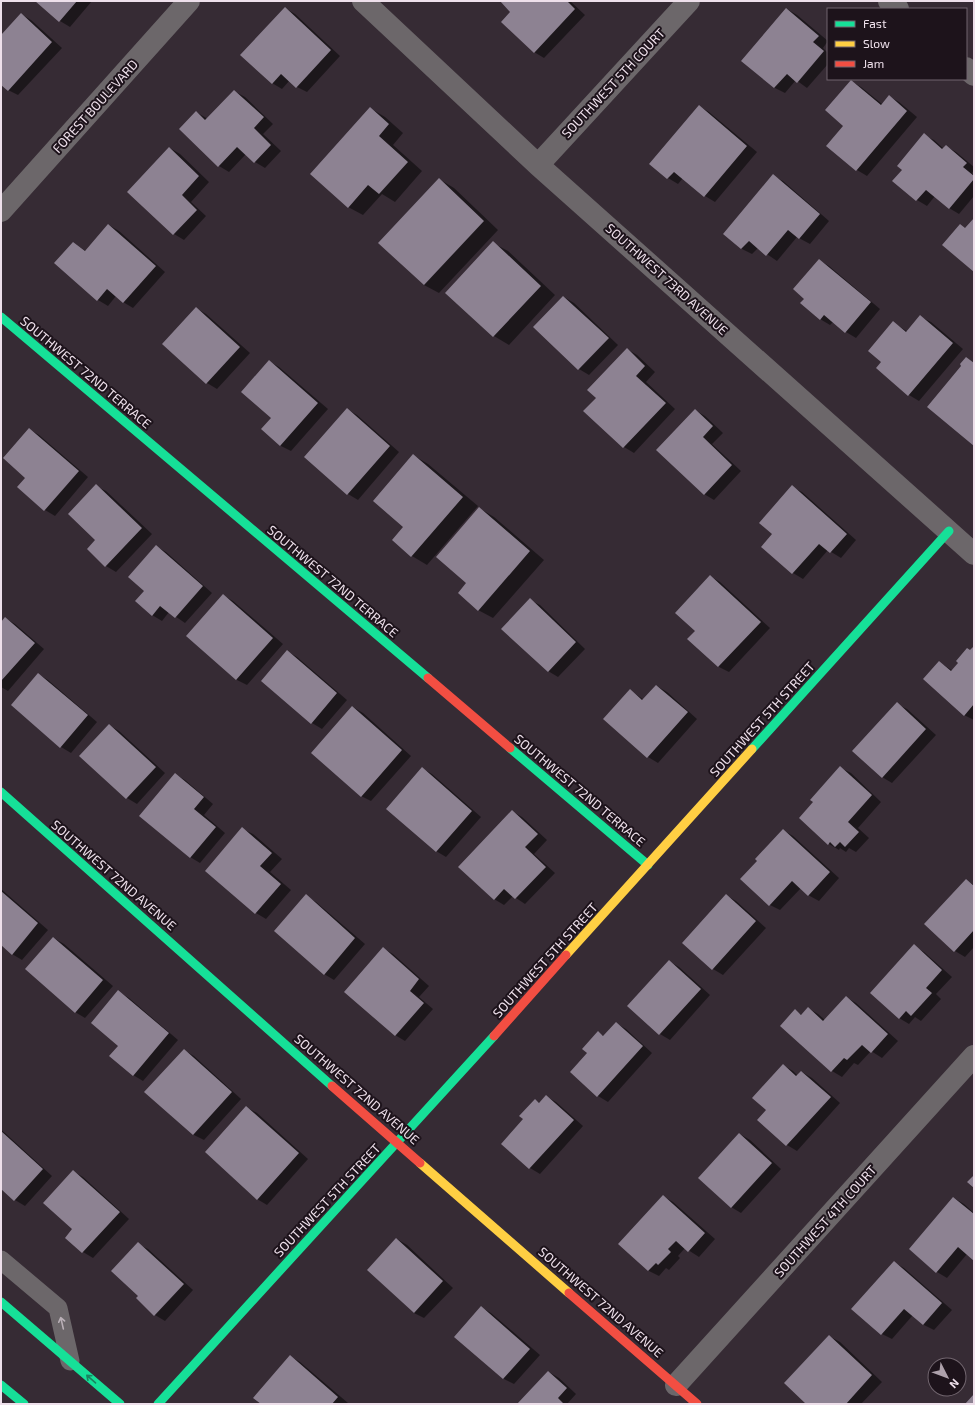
<svg xmlns="http://www.w3.org/2000/svg" width="975" height="1405" font-family="'Exo 2',sans-serif">
	<rect width="100%" height="100%" fill="#362b34"/>
	<path fill="#0007" d="M37 1H92L70 27 60 21Z
		M501 1H570L585 15 544 58 534 52 512 12Z
		M285 8 295 14 340 56 307 92 297 87 290 80 282 89 272 83Z
		M787 9 797 15 828 41 823 48 828 53V64L807 88 796 80 785 93 775 88 743 61Z
		M21 14 31 20 62 48 18 95 8 90 1 83V36Z
		M851 81 861 87 882 104 889 96 899 102 917 117 867 176 857 170 827 145 844 126Z
		M234 91 245 97 273 124 263 134 281 151 265 168 255 162 246 154 229 172 219 166 196 112 208 119Z
		M699 106 709 112 757 152 715 202 705 196 683 178 678 184 668 178 651 164Z
		M370 108 385 117 403 133 393 145 422 171 395 202 382 194 363 215 348 207Z
		M924 135 934 140 944 149 946 146 956 152 974 167V171L972 173 974 175V196L959 214 949 208 935 196 927 206 917 200 894 181 903 170Z
		M170 148 180 154 209 182 191 202 206 216 184 240 174 234Z
		M773 176 783 181 829 221 810 244 797 237 777 261 758 248 752 254 742 249 724 234Z
		M439 179 454 188 498 230 439 293 424 285Z
		M109 225 119 231 165 272 133 308 123 302 116 296 108 306 98 300 73 243 86 251Z
		M493 243 508 251 555 295 509 345 494 336 446 293Z
		M819 260 829 266 880 309 856 338 846 332 833 322 830 325 820 319 805 298Z
		M564 297 574 303 618 345 589 375 579 369 534 327Z
		M196 308 206 314 250 353 217 389 207 383 163 344Z
		M921 317 931 322 963 349 919 401 909 395 877 368 882 362 894 323 908 332Z
		M627 349 637 355 655 372 646 382 675 409 634 453 624 447 584 411 597 398Z
		M269 361 279 367 328 409 291 451 281 446 263 429 273 418Z
		M347 409 357 415 399 452 358 500 348 494Z
		M695 410 705 416 723 433 712 444 741 471 714 500 704 494Z
		M29 429 39 435 88 477 55 516 45 510 27 478Z
		M413 455 428 464 478 506 427 565 412 556 393 540 404 527Z
		M96 486 106 491 152 534 116 572 106 566 88 549 97 540Z
		M792 487 802 492 856 540 841 558 828 550 803 579 793 573 762 547 773 534Z
		M479 508 494 517 544 560 493 618 478 610 468 583Z
		M156 546 166 552 212 593 185 623 169 612 162 621 152 615 145 591Z
		M710 576 720 582 770 628 729 672 719 667 688 639 696 631Z
		M223 595 233 601 283 644 247 685 237 680 187 636Z
		M530 600 540 605 585 649 558 677 548 671Z
		M5 618 15 624 44 649 8 691 1 687V623Z
		M974 647V720L964 715 939 662 953 671Z
		M287 651 297 657 347 700 322 729 312 723 263 681Z
		M38 674 48 680 97 722 71 753 61 747Z
		M657 686 667 692 697 719 658 763 648 757 604 719 630 690 644 700Z
		M897 704 907 709 936 735 892 783 882 777Z
		M353 707 363 713 411 756 371 801 361 796Z
		M109 725 119 731 165 773 137 804 127 798Z
		M422 768 432 774 481 817 446 857 436 851Z
		M841 768 851 773 881 802 858 828 869 838 856 852 849 848 846 852 840 848 839 850 829 844 814 802Z
		M175 774 185 780 213 804 204 815 225 833 200 863 190 857Z
		M512 811 522 817 547 840 534 854 555 873 525 904 513 896 504 905 494 899Z
		M243 829 253 834 282 859 270 872 291 890 266 919 256 913 206 871Z
		M783 830 793 836 839 878 819 901 808 895 801 888 780 910 770 905 759 861Z
		M966 880 974 885V947L965 957 955 951Z
		M1 889 48 930 22 960 12 954 1 944Z
		M726 895 736 901 766 928 723 975 713 969Z
		M306 896 316 902 365 944 334 980 324 974Z
		M54 938 64 944 113 986 85 1018 75 1012Z
		M914 946 924 952 952 977 936 994 941 999 921 1021 915 1017 909 1024 899 1018Z
		M383 948 393 954 429 986 419 997 433 1009 405 1041 395 1035Z
		M669 961 679 967 710 995 670 1040 660 1034Z
		M119 992 129 998 178 1040 143 1081 133 1075 119 1045Z
		M846 997 856 1003 898 1041 882 1058 871 1051 858 1065 854 1063 842 1077 832 1071 781 1026 795 1011 802 1015 808 1008 818 1014 825 1020Z
		M616 1023 626 1029 652 1053 608 1102 598 1096 571 1072 588 1053 598 1033 604 1036Z
		M184 1050 194 1056 241 1099 204 1140 194 1135 146 1091Z
		M783 1065 793 1071 798 1076 802 1072 812 1078 840 1103 797 1151 787 1145 759 1120 767 1110Z
		M546 1096 556 1102 583 1126 540 1174 530 1168 503 1144 525 1119 535 1100 540 1103Z
		M246 1107 257 1113 308 1159 267 1205 257 1199Z
		M1 1130 5 1133 52 1176 25 1206 15 1200 1 1187Z
		M740 1134 750 1140 781 1169 741 1213 731 1207Z
		M73 1171 83 1177 129 1219 93 1258 83 1252 66 1238 74 1229Z
		M663 1196 673 1202 715 1239 699 1257 685 1248 678 1256 680 1258 669 1270 666 1268 659 1276 649 1271 619 1244Z
		M954 1198 964 1204 974 1213V1259L967 1254 947 1278 937 1272 910 1249Z
		M397 1239 407 1245 453 1288 424 1318 414 1313 368 1270Z
		M138 1244 148 1249 193 1290 165 1321 155 1315 137 1298 140 1296Z
		M894 1262 904 1268 952 1310 934 1330 924 1325 913 1315 892 1339 882 1334Z
		M481 1307 491 1313 540 1355 514 1384 504 1379 456 1337Z
		M829 1336 840 1342 882 1382 861 1404H808Z
		M290 1356 300 1362 348 1403 347 1404H262Z
		M549 1372 559 1378 576 1394 567 1404H519Z"/>
	<path fill="#8d8292" d="M35 1H77L59 22Z
		M500 1H567L575 9 534 53 501 22 510 12Z
		M285 7 331 50 296 88 281 74 272 84 240 55Z
		M786 8 819 36 813 42 824 51 797 83 787 74 774 88 741 61Z
		M21 13 52 42 8 91 1 85V35Z
		M851 80 881 105 889 95 907 111 856 171 826 146 843 126 825 110Z
		M234 90 264 117 254 128 271 145 254 163 237 147 218 167 179 129 196 111 205 120Z
		M699 105 747 146 704 197 674 172 667 179 649 164Z
		M370 107 389 124 379 136 408 162 379 194 368 185 348 208 310 174Z
		M924 133 942 149 946 145 967 163 963 167 974 176V179L949 209 926 190 916 201 892 181 902 170 897 166Z
		M169 147 199 176 182 195 197 210 173 235 127 192Z
		M773 174 820 214 799 239 788 230 766 256 749 241 741 249 723 234Z
		M439 178 484 221 424 285 378 243Z
		M974 218V272L942 245 960 224 965 228Z
		M108 224 156 266 123 303 107 289 97 301 54 263 73 242 85 251Z
		M493 241 541 286 493 337 445 293Z
		M819 259 871 302 845 333 824 315 820 320 800 303 804 299 793 289Z
		M563 296 609 338 578 370 533 327Z
		M196 307 240 347 206 384 162 344Z
		M920 315 953 343 908 396 876 368 881 362 868 351 893 321 906 332Z
		M627 348 645 366 636 376 666 403 623 448 583 411 596 398 587 390Z
		M966 357 974 363V446L927 407 961 366 960 364Z
		M269 360 318 403 280 446 261 429 271 418 241 392Z
		M347 408 390 446 347 495 304 457Z
		M695 409 713 426 703 437 732 465 704 495 656 450Z
		M29 428 79 471 44 511 17 487 25 478 3 458Z
		M413 454 463 497 411 557 392 540 403 527 373 501Z
		M96 484 142 528 105 567 87 549 95 540 68 514Z
		M792 485 847 534 830 553 819 544 792 574 761 547 772 534 759 523Z
		M479 507 530 551 478 611 458 593 466 583 436 557Z
		M156 545 203 586 175 618 160 606 152 616 135 601 144 591 128 577Z
		M710 575 761 622 718 667 687 639 695 631 675 613Z
		M223 594 273 638 236 680 186 636Z
		M530 598 576 642 548 672 501 629Z
		M5 617 35 643 1 681V622Z
		M974 646V704L964 716 923 679 939 661 951 671 958 663 956 661 967 648 970 650Z
		M287 650 337 693 311 724 261 681Z
		M38 673 88 715 60 748 11 705Z
		M656 685 688 712 647 758 603 719 630 689 642 700Z
		M897 702 926 729 882 778 852 751Z
		M352 706 402 750 361 797 311 753Z
		M109 724 156 767 126 799 79 756Z
		M840 766 872 795 848 822 859 832 845 847 840 842 835 847 830 842 828 845 799 818 813 802 810 800Z
		M422 767 472 811 436 852 386 809Z
		M175 773 204 797 194 809 216 827 190 858 139 816Z
		M512 810 538 834 525 847 546 867 515 899 504 889 494 900 458 867Z
		M242 827 272 853 260 866 281 884 255 914 205 871Z
		M783 829 830 872 808 896 792 881 769 906 740 879 757 861 755 859Z
		M966 879 974 886V930L954 952 924 924Z
		M1 891 38 923 12 955 1 945Z
		M306 894 355 938 324 975 274 931Z
		M726 894 756 921 712 970 682 943Z
		M53 937 103 980 75 1013 25 969Z
		M914 944 942 970 926 988 932 993 911 1016 906 1011 899 1019 870 993Z
		M383 947 419 979 410 991 424 1003 395 1036 344 992Z
		M669 960 701 989 659 1035 627 1006Z
		M118 990 169 1033 133 1076 109 1056 118 1046 91 1023Z
		M846 996 888 1034 871 1053 862 1045 847 1060 844 1058 831 1072 780 1026 795 1009 801 1015 808 1007 823 1021Z
		M616 1022 643 1046 597 1097 570 1072 587 1053 582 1049 598 1031 603 1036Z
		M184 1049 232 1092 193 1135 144 1092Z
		M783 1064 796 1076 801 1071 831 1097 786 1146 757 1120 766 1110 752 1098Z
		M546 1095 574 1120 529 1169 501 1144 523 1119 519 1116 535 1099 539 1103Z
		M246 1106 299 1153 257 1200 205 1152Z
		M1 1131 43 1169 14 1201 1 1189Z
		M739 1133 772 1163 731 1208 698 1178Z
		M73 1170 120 1212 82 1253 65 1238 72 1229 43 1203Z
		M974 1175V1188L967 1182Z
		M663 1195 705 1233 688 1252 676 1241 668 1249 671 1252 658 1265 656 1263 648 1271 618 1244Z
		M953 1197 974 1214V1261L958 1247 936 1273 909 1249Z
		M396 1238 443 1281 414 1313 367 1270Z
		M138 1242 184 1284 154 1316 136 1298 138 1296 111 1271Z
		M894 1261 942 1303 923 1325 904 1309 881 1335 851 1309Z
		M481 1306 530 1349 503 1379 454 1337Z
		M829 1335 872 1375 846 1404H806L784 1383Z
		M290 1355 338 1397 332 1404H261L253 1398Z
		M548 1371 567 1388 558 1398 564 1404H517Z
		M974 1394V1404H965Z"/>
	<g fill="none" stroke-linecap="round" stroke-linejoin="round">
		<path stroke="#6c676a" stroke-width="19" d="M1 1260 58 1308 70 1361"/>
		<path stroke="#6c676a" stroke-width="22" d="M363 1 538 165 974 554
			M889 1 898 9
			M966 68 974 75
			M538 165 689 1
			M1 211 189 1
			M676 1385 974 1056"/>
		<path stroke="#16e098" stroke-width="9" d="M1 317 428 678
			M510 748 648 865
			M752 749 949 531
			M1 792 332 1086
			M1 1302 120 1404
			M1 1385 24 1404
			M158 1404 494 1036"/>
		<path stroke="#ffcf43" stroke-width="9" d="M566 955 752 749
			M420 1163 569 1293"/>
		<path stroke="#f24e42" stroke-width="9" d="M428 678 510 748
			M494 1036 566 955
			M332 1086 420 1163
			M569 1293 697 1404"/>
	</g>
	<defs><path id="oneway-shaft" d="M-6 0H5M1.5-3L5.5 0L1.5 3" fill="none" stroke-width="1.6" stroke-linecap="round" stroke-linejoin="round"/></defs>
	<use stroke="#bab0b7" href="#oneway-shaft" transform="translate(62 1323) rotate(-103)"/>
	<use stroke="#198460" href="#oneway-shaft" transform="translate(91 1379) rotate(-139)"/>
	<g text-anchor="middle" dominant-baseline="central" stroke-width="4" stroke-linejoin="round" paint-order="stroke">
		<g font-size="13" fill="#eee0eb" stroke="#1d131b">
			<text transform="translate(613 83) rotate(-47)">SOUTHWEST 5TH COURT</text>
			<text transform="translate(95 106) rotate(-48)">FOREST BOULEVARD</text>
			<text transform="translate(667 279) rotate(42)">SOUTHWEST 73RD AVENUE</text>
			<text transform="translate(86 372) rotate(40)">SOUTHWEST 72ND TERRACE</text>
			<text transform="translate(333 581) rotate(40)">SOUTHWEST 72ND TERRACE</text>
			<text transform="translate(762 719) rotate(-48)">SOUTHWEST 5TH STREET</text>
			<text transform="translate(580 790) rotate(40)">SOUTHWEST 72ND TERRACE</text>
			<text transform="translate(114 875) rotate(41)">SOUTHWEST 72ND AVENUE</text>
			<text transform="translate(545 960) rotate(-48)">SOUTHWEST 5TH STREET</text>
			<text transform="translate(357 1089) rotate(41)">SOUTHWEST 72ND AVENUE</text>
			<text transform="translate(327 1200) rotate(-47)">SOUTHWEST 5TH STREET</text>
			<text transform="translate(825 1221) rotate(-48)">SOUTHWEST 4TH COURT</text>
			<text transform="translate(601 1302) rotate(41)">SOUTHWEST 72ND AVENUE</text>
		</g>
	</g>
	<rect width="975" height="1405" fill="none" stroke="#eee0eb" stroke-width="4"/>
	<rect x="827" y="8" width="140" height="72" fill="#1d131b" stroke="#71656e"/>
	<rect x="835" y="21" width="20" height="6" fill="#16e098" stroke="#71656e"/>
	<text x="863" y="28" font-size="12" fill="#eee0eb">Fast</text>
	<rect x="835" y="41" width="20" height="6" fill="#ffcf43" stroke="#71656e"/>
	<text x="863" y="48" font-size="12" fill="#eee0eb">Slow</text>
	<rect x="835" y="61" width="20" height="6" fill="#f24e42" stroke="#71656e"/>
	<text x="863" y="68" font-size="12" fill="#eee0eb">Jam</text>
	<g transform="translate(947 1377) rotate(132)"><circle r="19" fill="#1d131b" stroke="#71656e"/>
	<path d="M0-3L7 15L0 10L-7 15Z" fill="#aea1ab"/>
	<text y="-6" font-size="11" font-weight="bold" text-anchor="middle" fill="#eee0eb">N</text>
	</g>
</svg>
